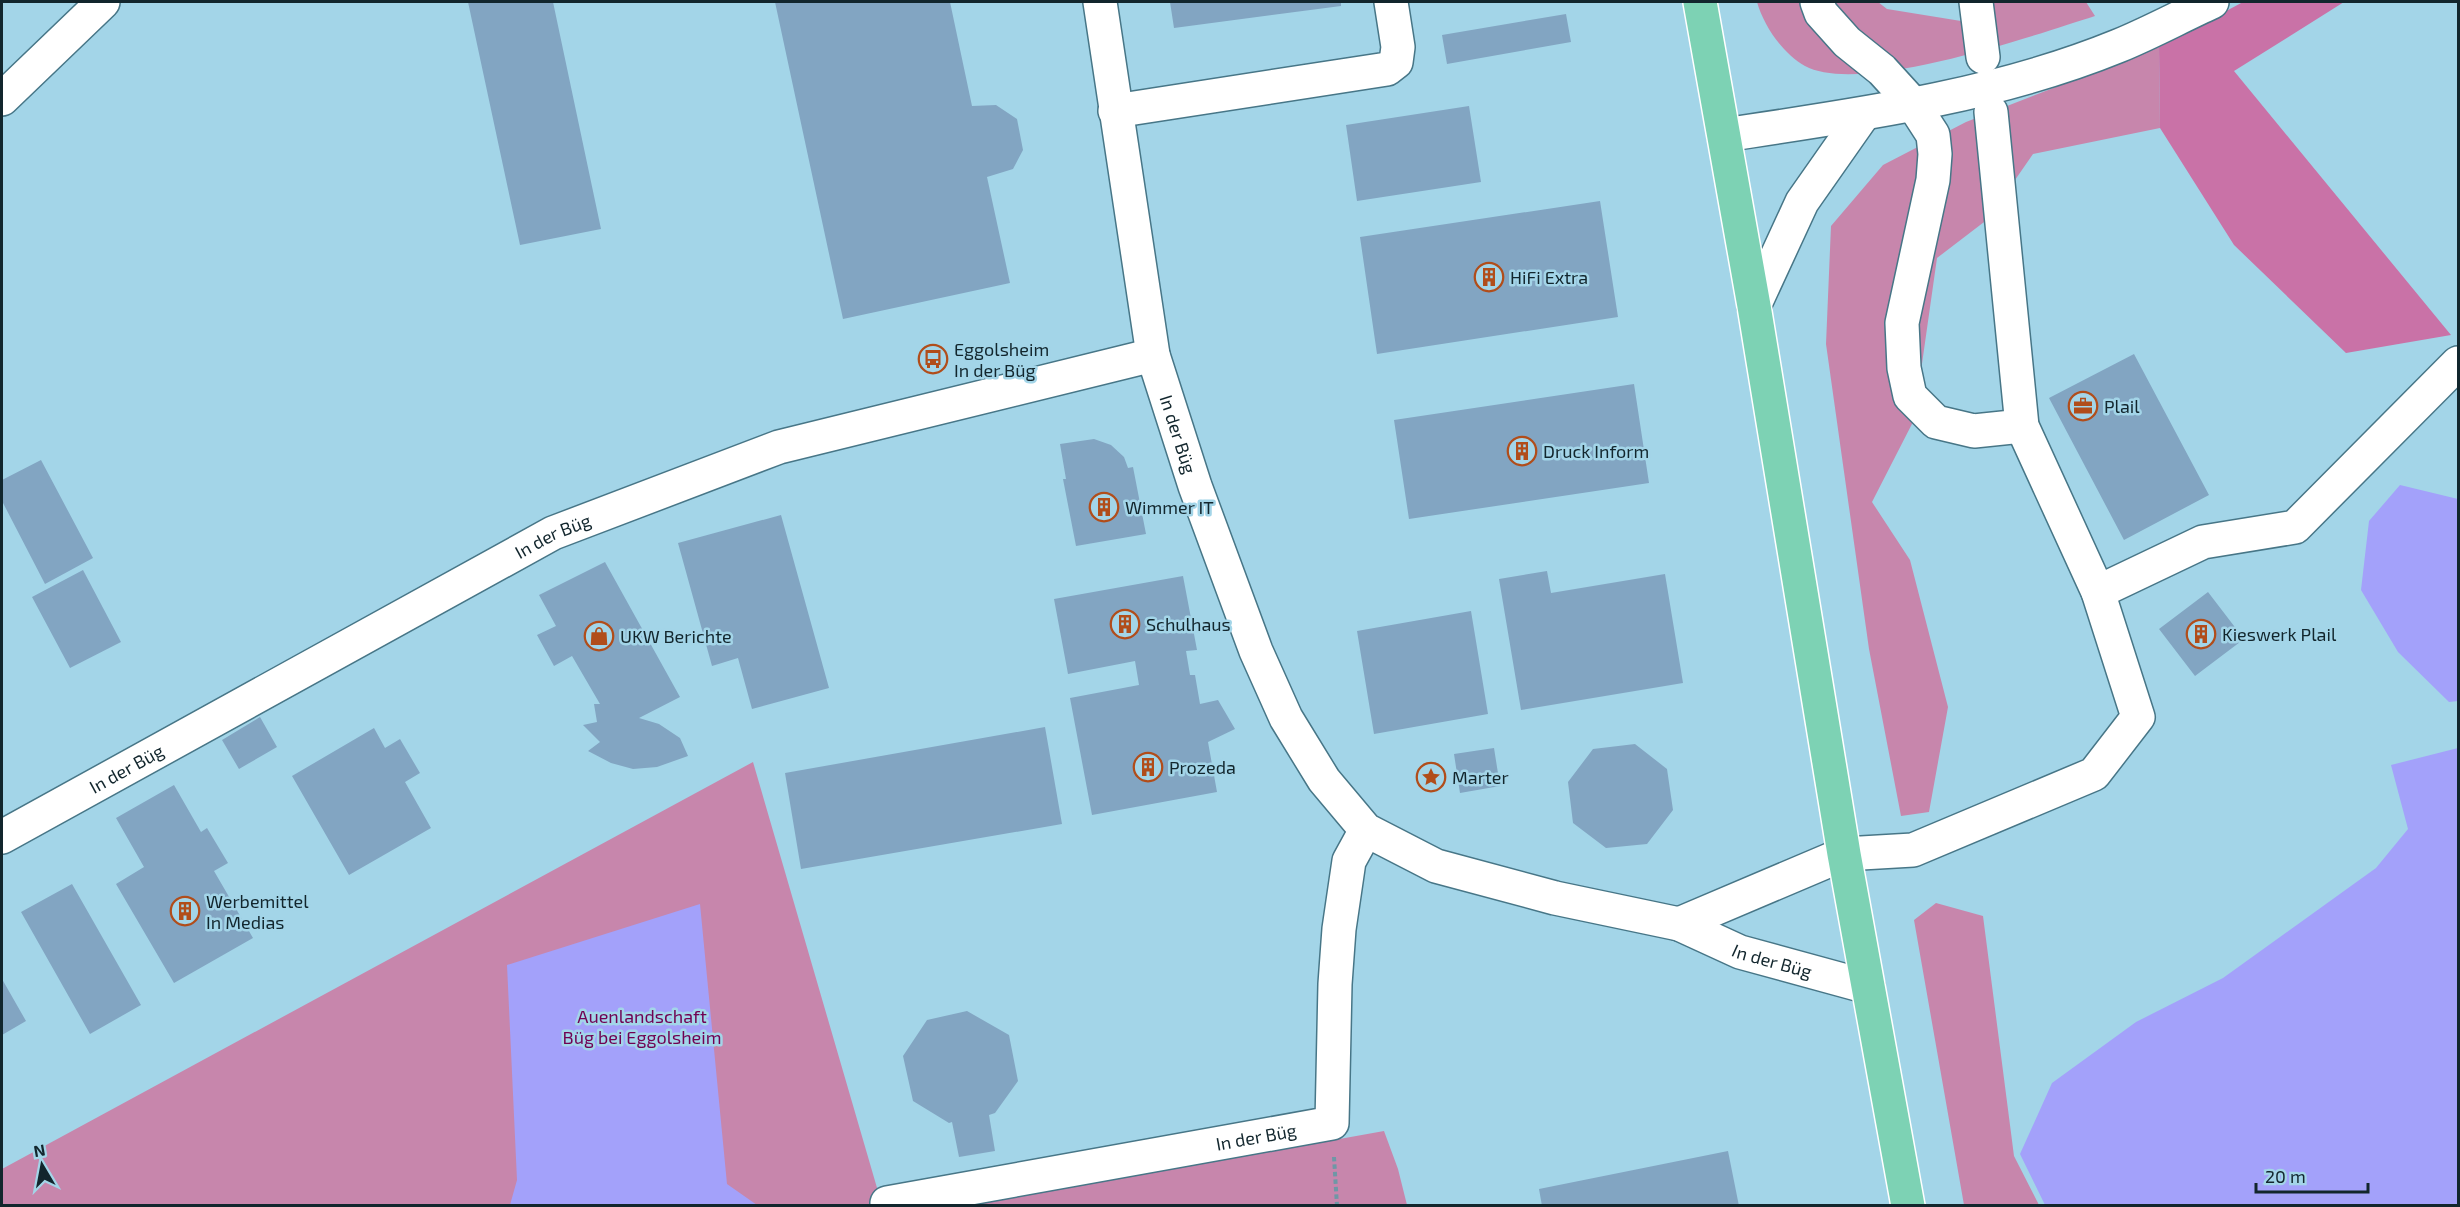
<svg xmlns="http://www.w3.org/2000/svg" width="2460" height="1207" font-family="'Exo 2',sans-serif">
	<rect width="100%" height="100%" fill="#a3d5e8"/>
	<path fill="#c786ac" d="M1757 2H1878L1887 9 1961 21 1972 2H2086L2095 16C2035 35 1860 96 1805 66 1782 53 1764 26 1757 2Z
		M2159 47 2160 128 2033 154 1988 219 1937 258 1914 420 1872 502 1910 560 1948 707 1929 812 1901 816 1869 649 1826 344 1831 226 1883 165 1966 122Z
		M753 762 882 1205 2 1206V1169Z
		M1936 903 1983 916 2014 1156 2039 1205H1964L1914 920Z
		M1384 1131 1398 1169 1407 1205 966 1206Z"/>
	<path fill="#c972a7" d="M2243 2H2344L2234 71 2451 335 2346 353 2234 245 2160 128 2159 47Z"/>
	<path fill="#a3a1fa" d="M2400 485 2458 499V701L2449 702 2398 652 2361 590 2369 521Z
		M2458 748V1205H2045L2020 1154 2052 1083 2136 1022 2223 978 2376 868 2408 829 2391 765Z
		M700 904 727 1184 757 1205H510L517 1180 507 965Z"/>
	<path fill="#82a5c2" d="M468 2H553L601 229 520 245Z
		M775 2H950L972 106 996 105 1017 119 1023 150 1013 169 987 177 1010 283 843 319Z
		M1170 2H1341V6L1174 28Z
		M1566 14 1571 42 1447 64 1442 35Z
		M1469 106 1481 182 1357 201 1346 125Z
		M1600 201 1618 317 1377 354 1360 237Z
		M2134 354 2209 495 2124 540 2049 398Z
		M1634 384 1649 483 1409 519 1394 420Z
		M1094 439 1111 445 1124 457 1128 468 1133 467 1146 534 1076 546 1063 479H1066L1060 444Z
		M41 460 93 558 45 584 2 501V480Z
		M781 515 829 688 752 709 738 658 712 666 678 543Z
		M605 562 680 697 639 718 659 724 680 738 688 756 657 767 633 769 611 763 588 751 600 742 583 725 597 722 594 704H600L572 656 554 666 537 635 556 626 539 595Z
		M83 570 121 642 70 668 32 597Z
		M1547 571 1551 593 1665 574 1683 683 1521 710 1499 579Z
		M1183 576 1197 650 1186 651 1190 675H1195L1200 704 1218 700 1235 729 1208 742 1217 792 1092 815 1070 698 1139 685 1135 661 1068 674 1054 599Z
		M2208 592 2244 639 2195 676 2159 629Z
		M1471 611 1488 714 1374 734 1357 631Z
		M260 717 277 747 239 769 222 740Z
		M1045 727 1062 824 801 869 785 773Z
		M374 728 385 748 400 739 420 773 405 782 431 828 349 875 292 776Z
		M1635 744 1667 769 1673 810 1647 844 1606 848 1573 823 1568 782 1593 749Z
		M1494 748 1500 786 1460 793 1454 754Z
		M174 785 201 832 207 828 228 863 214 871 253 938 174 983 116 884 144 867 116 818Z
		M72 884 141 1005 90 1034 21 912Z
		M2 979 26 1021 2 1035Z
		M967 1011 1009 1035 1018 1081 995 1113 989 1115 995 1151 959 1157 952 1122 949 1123 913 1101 903 1056 927 1020Z
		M1728 1151 1739 1206H1542L1539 1189Z"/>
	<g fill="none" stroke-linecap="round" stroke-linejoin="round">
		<g stroke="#477687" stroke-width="36">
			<g id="minor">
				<path id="s1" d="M1100 2 1153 355 1195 486 1256 651 1286 718 1324 780 1366 830 1436 866 1555 898 1679 924 1740 952 1868 987"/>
				<path d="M1817 2 1821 13 1847 42 1882 70 1913 104 1933 135 1935 154 1933 180 1902 323 1904 368 1910 396 1936 422 1974 431 2022 426"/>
				<path d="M1976 2 1983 57"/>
				<path d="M2 99 103 2"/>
				<path d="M1115 111 1387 69 1396 62 1398 47 1391 2"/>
				<path d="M1724 135C1857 115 1993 97 2118 46 2150 33 2181 16 2212 2"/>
				<path d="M1754 306 1802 202 1863 115"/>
				<path d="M2098 592 2203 542 2295 527 2458 363"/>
				<path id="s2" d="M2 837 553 533 779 447 1153 355"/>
				<path d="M1679 924 1844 854 1913 850 2094 774 2138 717 2098 592 2022 426 1991 112"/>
				<path id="s3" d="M887 1203 1332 1123 1335 984 1339 929 1349 861 1366 830"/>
			</g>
		</g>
		<g stroke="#fff" stroke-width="36">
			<path id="major" d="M1700 2 1754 306 1844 854 1908 1206"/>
		</g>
		<path stroke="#6f97a6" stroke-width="4" stroke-dasharray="4.5 3" stroke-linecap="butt" d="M1334 1157 1337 1206"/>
		<use href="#minor" stroke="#fff" stroke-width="33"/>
		<use href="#major" stroke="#7dd2b4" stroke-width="33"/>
	</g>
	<defs>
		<g id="building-ring" transform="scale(1.5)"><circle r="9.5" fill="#a3d5e8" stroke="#b14d1a" stroke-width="1.5"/><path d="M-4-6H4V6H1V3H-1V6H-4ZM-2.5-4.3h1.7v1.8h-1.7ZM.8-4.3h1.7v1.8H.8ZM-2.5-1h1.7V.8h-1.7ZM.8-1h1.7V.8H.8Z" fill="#b14d1a"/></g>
		<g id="bus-ring" transform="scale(1.5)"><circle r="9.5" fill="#a3d5e8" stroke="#b14d1a" stroke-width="1.5"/><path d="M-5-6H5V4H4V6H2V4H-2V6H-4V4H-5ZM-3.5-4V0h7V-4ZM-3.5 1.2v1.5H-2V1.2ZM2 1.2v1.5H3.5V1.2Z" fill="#b14d1a"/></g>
		<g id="office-ring" transform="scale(1.5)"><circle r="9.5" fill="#a3d5e8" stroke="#b14d1a" stroke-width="1.5"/><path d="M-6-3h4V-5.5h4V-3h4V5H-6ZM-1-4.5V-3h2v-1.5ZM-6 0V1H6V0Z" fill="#b14d1a"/></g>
		<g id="shop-ring" transform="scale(1.5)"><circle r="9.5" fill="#a3d5e8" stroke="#b14d1a" stroke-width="1.5"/><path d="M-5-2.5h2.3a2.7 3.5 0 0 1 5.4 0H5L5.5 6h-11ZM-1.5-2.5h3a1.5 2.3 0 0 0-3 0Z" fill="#b14d1a"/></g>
		<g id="sight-ring" transform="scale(1.5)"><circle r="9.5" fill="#a3d5e8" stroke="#b14d1a" stroke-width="1.5"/><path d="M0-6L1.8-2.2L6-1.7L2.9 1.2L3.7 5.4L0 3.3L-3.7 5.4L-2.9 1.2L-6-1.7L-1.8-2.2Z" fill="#b14d1a"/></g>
	</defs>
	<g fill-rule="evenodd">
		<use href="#building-ring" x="1489" y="277"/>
		<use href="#bus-ring" x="933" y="359"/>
		<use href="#office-ring" x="2083" y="406"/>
		<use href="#building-ring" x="1522" y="451"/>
		<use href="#building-ring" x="1104" y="507"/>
		<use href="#building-ring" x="1125" y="624"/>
		<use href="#building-ring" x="2201" y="634"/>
		<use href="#shop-ring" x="599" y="636"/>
		<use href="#building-ring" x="1148" y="767"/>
		<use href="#sight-ring" x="1431" y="777"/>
		<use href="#building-ring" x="185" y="911"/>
	</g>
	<g text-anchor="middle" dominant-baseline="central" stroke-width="5" stroke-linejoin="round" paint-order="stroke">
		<g font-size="18" fill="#12262d" stroke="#a3d5e8" text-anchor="start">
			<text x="1510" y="277">HiFi Extra</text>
			<text x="954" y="349">Eggolsheim<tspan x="954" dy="21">In der Büg</tspan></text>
			<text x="2104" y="406">Plail</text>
			<text x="1543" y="451">Druck Inform</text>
			<text x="1125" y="507">Wimmer IT</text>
			<text x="1146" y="624">Schulhaus</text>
			<text x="2222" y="634">Kieswerk Plail</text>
			<text x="620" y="636">UKW Berichte</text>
			<text x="1169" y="767">Prozeda</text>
			<text x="1452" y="777">Marter</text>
			<text x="206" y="901">Werbemittel<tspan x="206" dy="21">In Medias</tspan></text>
		</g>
		<g font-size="18" fill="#12262d" stroke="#a3d5e8">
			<text stroke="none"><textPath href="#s1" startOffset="440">In der Büg</textPath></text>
			<text stroke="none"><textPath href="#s2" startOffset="628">In der Büg</textPath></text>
			<text stroke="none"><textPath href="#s2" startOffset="142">In der Büg</textPath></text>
			<text stroke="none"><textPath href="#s1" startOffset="1311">In der Büg</textPath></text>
			<text stroke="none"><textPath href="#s3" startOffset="375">In der Büg</textPath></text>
		</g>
		<g font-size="18" fill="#700052" stroke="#a3d5e8">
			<text x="642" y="1016">Auenlandschaft<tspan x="642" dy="21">Büg bei Eggolsheim</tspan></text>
		</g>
	</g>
	<rect width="2460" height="1207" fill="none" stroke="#12262d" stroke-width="6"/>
	<g transform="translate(42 1165) rotate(350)" stroke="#a3d5e8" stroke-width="4.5" paint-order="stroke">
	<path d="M0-4.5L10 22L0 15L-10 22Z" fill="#12262d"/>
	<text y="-9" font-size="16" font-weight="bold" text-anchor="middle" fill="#12262d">N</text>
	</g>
	<path d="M2256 1183v9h112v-9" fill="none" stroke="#12262d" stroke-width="3"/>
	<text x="2265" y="1183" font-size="18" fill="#12262d" stroke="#a3d5e8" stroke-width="4.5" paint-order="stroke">20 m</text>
</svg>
